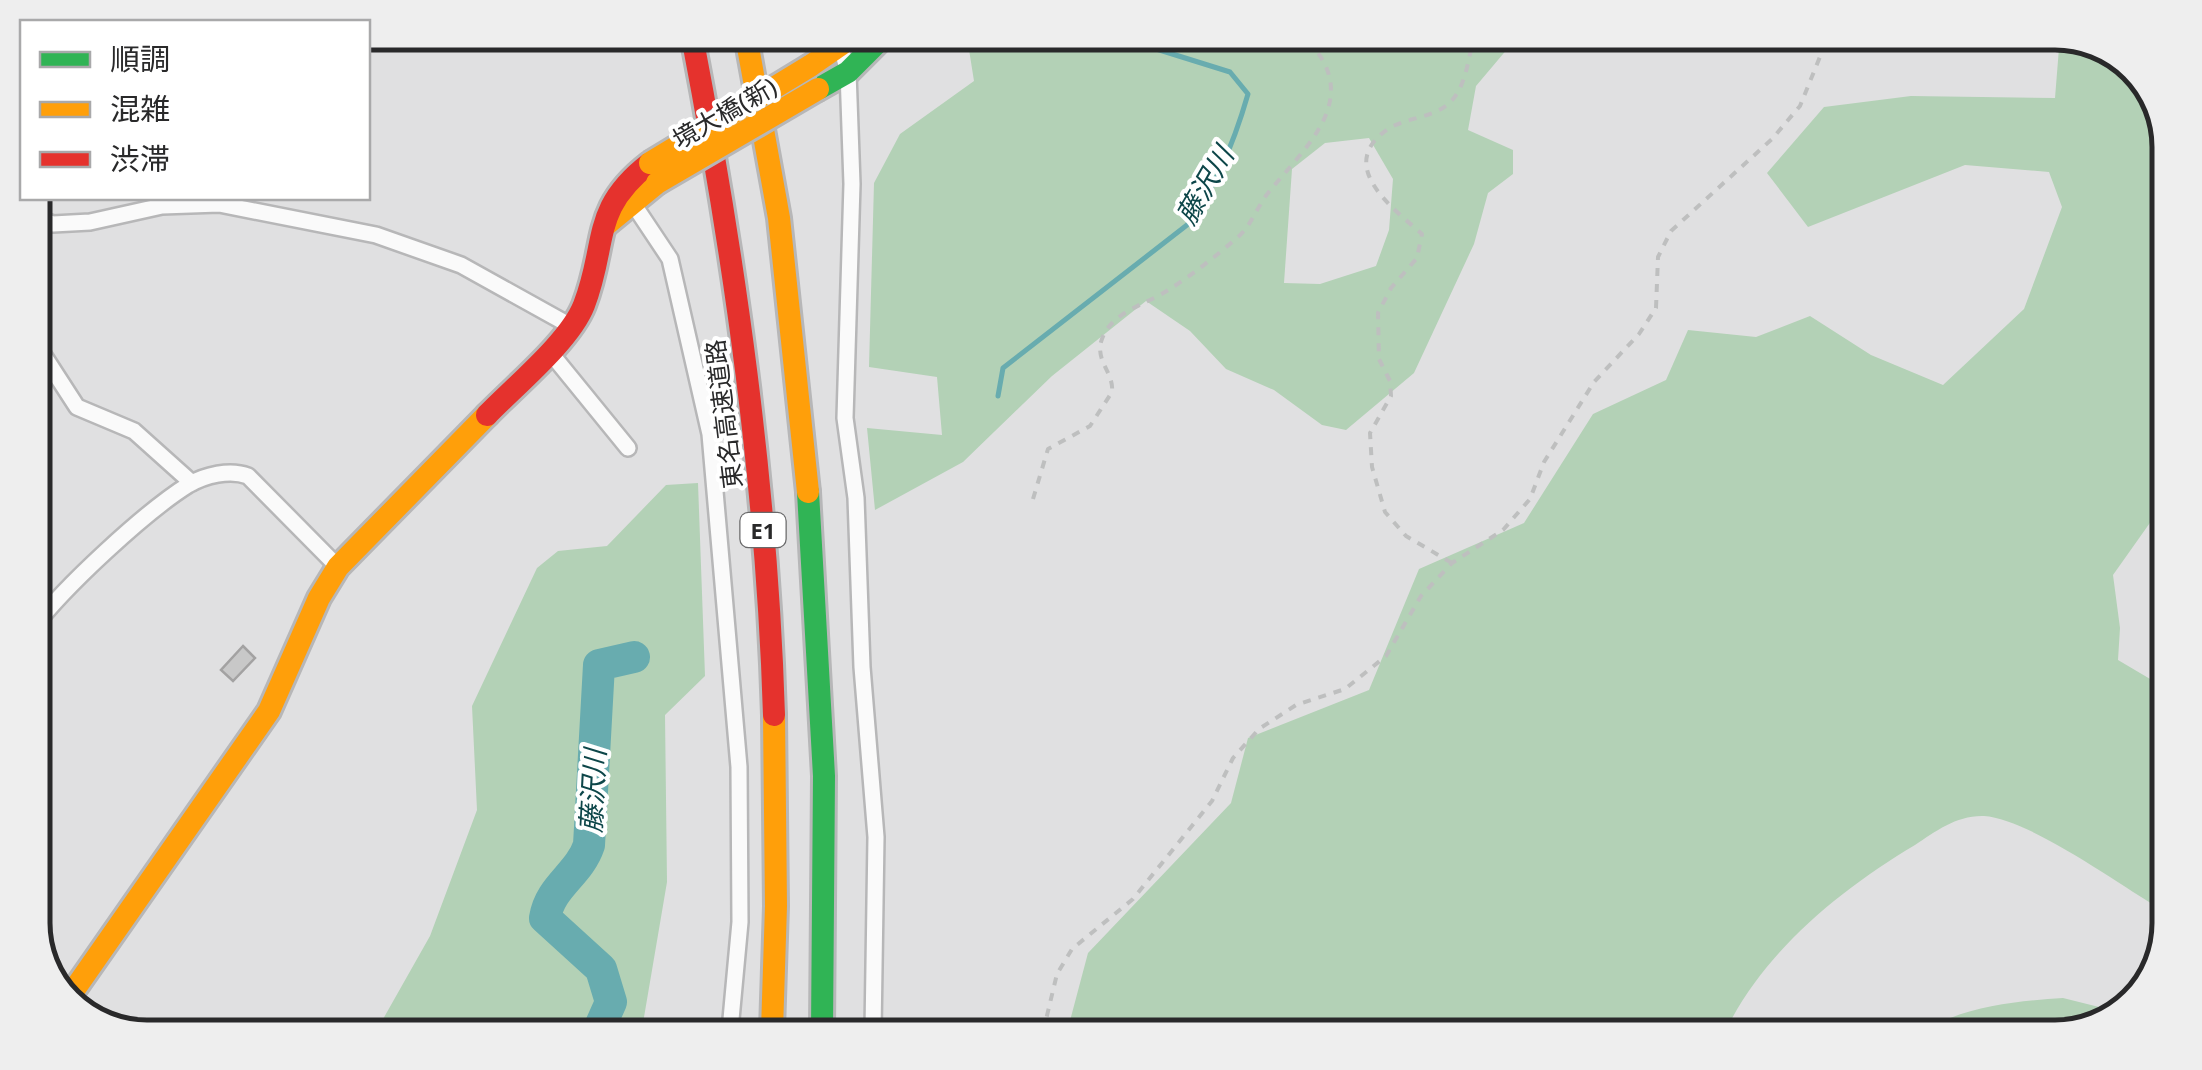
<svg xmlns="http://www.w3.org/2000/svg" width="2202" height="1070" font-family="'Noto Sans','Noto Sans JP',sans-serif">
	<rect width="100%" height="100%" fill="#e0e0e1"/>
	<path fill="#b3d1b6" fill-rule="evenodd" d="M967 37 1256 39 1263 46 1335 40 1514 41 1476 86 1468 130 1513 150V174L1488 193 1474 244 1414 373 1346 430 1322 425 1274 390 1226 369 1190 331 1146 301 1052 376 963 462 875 510 867 428 942 435 937 377 869 367 874 183 900 134 974 81ZM1369 138 1393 179 1389 230 1376 266 1320 284 1284 283 1292 169 1325 143Z
		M2108 47 2151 84 2169 140 2164 503 2113 575 2120 628 2118 660 2162 686 2159 908C2117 883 2029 819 1984 816 1957 815 1936 831 1915 845 1838 891 1762 953 1723 1036L1067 1032 1088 953 1231 803 1248 738 1369 690 1419 569 1524 523 1593 414 1666 380 1688 330 1756 337 1810 316 1871 355 1943 385 2024 309 2062 207 2049 172 1965 165 1808 227 1767 173 1824 107 1911 96 2055 98 2059 48Z
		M698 483 705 676 665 715 667 882 642 1029 378 1028 430 936 477 810 472 706 537 568 558 551 607 546 666 485Z
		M2063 998 2123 1013 2118 1019 2056 1037H1918C1955 1006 2017 1001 2063 998Z"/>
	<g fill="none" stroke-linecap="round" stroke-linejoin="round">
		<path stroke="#68acaf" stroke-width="5" d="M998 396 1003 368 1187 225C1216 188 1235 139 1248 94L1230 72 1121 38"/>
		<path stroke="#68acaf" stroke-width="32" d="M599 1029 611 1002 601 969 545 918C550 886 579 875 589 845L599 665 634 657"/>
	</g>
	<path fill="#c8c8c8" stroke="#a3a2a2" stroke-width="2.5" d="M243 646 255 658 233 681 221 670Z"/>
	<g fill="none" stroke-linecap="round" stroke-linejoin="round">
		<g stroke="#b7b7b8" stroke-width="20">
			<path id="street" d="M841 47 848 72 852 184 845 418 856 498 862 667 876 837 873 1031
				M632 202 670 259 710 434 739 767 740 922 730 1030
				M33 217 53 224 90 222 162 206 219 204 376 235 461 265 569 325
				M33 339 77 407 134 431 192 483
				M549 351 628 448
				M33 628C64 587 145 512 188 485 205 475 230 469 248 476L338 567"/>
		</g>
		<g stroke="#b7b7b8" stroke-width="28">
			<path id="fast" d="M818 89 848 72 883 37
				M808 492 824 776 822 1030"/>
		</g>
		<g stroke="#b7b7b8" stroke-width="28">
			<path id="slow" d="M746 36 779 218 808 492
				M810 66 852 37
				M607 224 657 183
				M67 1000 269 711 319 598 338 567 487 415
				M772 1030 776 906 774 715"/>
		</g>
		<g stroke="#b7b7b8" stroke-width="28">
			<path id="jam" d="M692 36C735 261 767 486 774 715
				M487 415C515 386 570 341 584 305 608 243 590 209 650 163"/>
		</g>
		<path stroke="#bebfbf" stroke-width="4" stroke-dasharray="8 8" stroke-linecap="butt" d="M1033 499 1048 449 1090 426 1112 392C1114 373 1096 362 1101 342 1109 313 1144 305 1165 292 1190 277 1216 256 1238 237 1251 226 1257 207 1268 193 1306 146 1365 98 1306 39
			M1452 563 1406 536 1385 512 1372 467 1370 433 1391 396 1390 381 1379 359 1378 313 1391 288 1417 258 1422 234C1394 209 1334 166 1388 129 1405 118 1431 118 1447 105 1465 91 1468 61 1473 40
			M1043 1032 1057 974 1072 949 1133 899 1212 801 1233 758 1259 729 1296 705 1345 689 1386 656 1421 596 1452 563 1503 530 1530 499 1544 462 1594 382 1639 334 1656 308 1658 257 1671 231 1772 139 1800 106 1826 42"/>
		<use href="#street" stroke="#fafafa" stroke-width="15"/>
		<use href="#fast" stroke="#30b455" stroke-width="22"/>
		<use href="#slow" stroke="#ff9f0a" stroke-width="22"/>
		<use href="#jam" stroke="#e5322d" stroke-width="22"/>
		<g stroke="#b7b7b8" stroke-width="28" stroke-linecap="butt">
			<path id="slow-bridge" d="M650 163 810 66
				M657 183 818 89"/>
		</g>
		<use href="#slow-bridge" stroke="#ff9f0a" stroke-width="22"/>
	</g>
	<g text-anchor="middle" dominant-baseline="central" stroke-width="8" stroke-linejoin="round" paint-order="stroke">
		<rect fill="#fff" stroke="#69696a" stroke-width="2.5" x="740.5" y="513" width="45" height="34" rx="8"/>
		<g font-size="22" font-weight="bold" fill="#29292a">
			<text x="763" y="530">E1</text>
		</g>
		<g font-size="25" fill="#29292a" stroke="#fff">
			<text transform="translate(724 112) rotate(-30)">境大橋(新)</text>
			<text transform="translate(723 414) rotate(-97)">東名高速道路</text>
		</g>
		<g font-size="28" font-style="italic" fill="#0d4649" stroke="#fff">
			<text transform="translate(1204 185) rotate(-60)">藤沢川</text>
			<text transform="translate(592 791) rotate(-87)">藤沢川</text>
		</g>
	</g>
	<path d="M0 0H2202V1070H0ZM147 50H2055A97 97 0 0 1 2152 147V923A97 97 0 0 1 2055 1020H147A97 97 0 0 1 50 923V147A97 97 0 0 1 147 50Z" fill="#eee" fill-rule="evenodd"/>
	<path fill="none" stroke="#29292a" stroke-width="5" d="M147 50H2055A97 97 0 0 1 2152 147V923A97 97 0 0 1 2055 1020H147A97 97 0 0 1 50 923V147A97 97 0 0 1 147 50Z"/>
	<rect x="20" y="20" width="350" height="180" fill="#ffffff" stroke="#a9a9aa" stroke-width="2.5"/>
	<rect x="40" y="52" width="50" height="15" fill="#30b455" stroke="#a9a9aa" stroke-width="2.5"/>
	<text x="110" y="70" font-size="30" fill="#29292a">順調</text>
	<rect x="40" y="102" width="50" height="15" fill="#ff9f0a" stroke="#a9a9aa" stroke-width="2.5"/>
	<text x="110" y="120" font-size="30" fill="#29292a">混雑</text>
	<rect x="40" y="152" width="50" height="15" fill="#e5322d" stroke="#a9a9aa" stroke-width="2.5"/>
	<text x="110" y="170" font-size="30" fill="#29292a">渋滞</text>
</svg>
